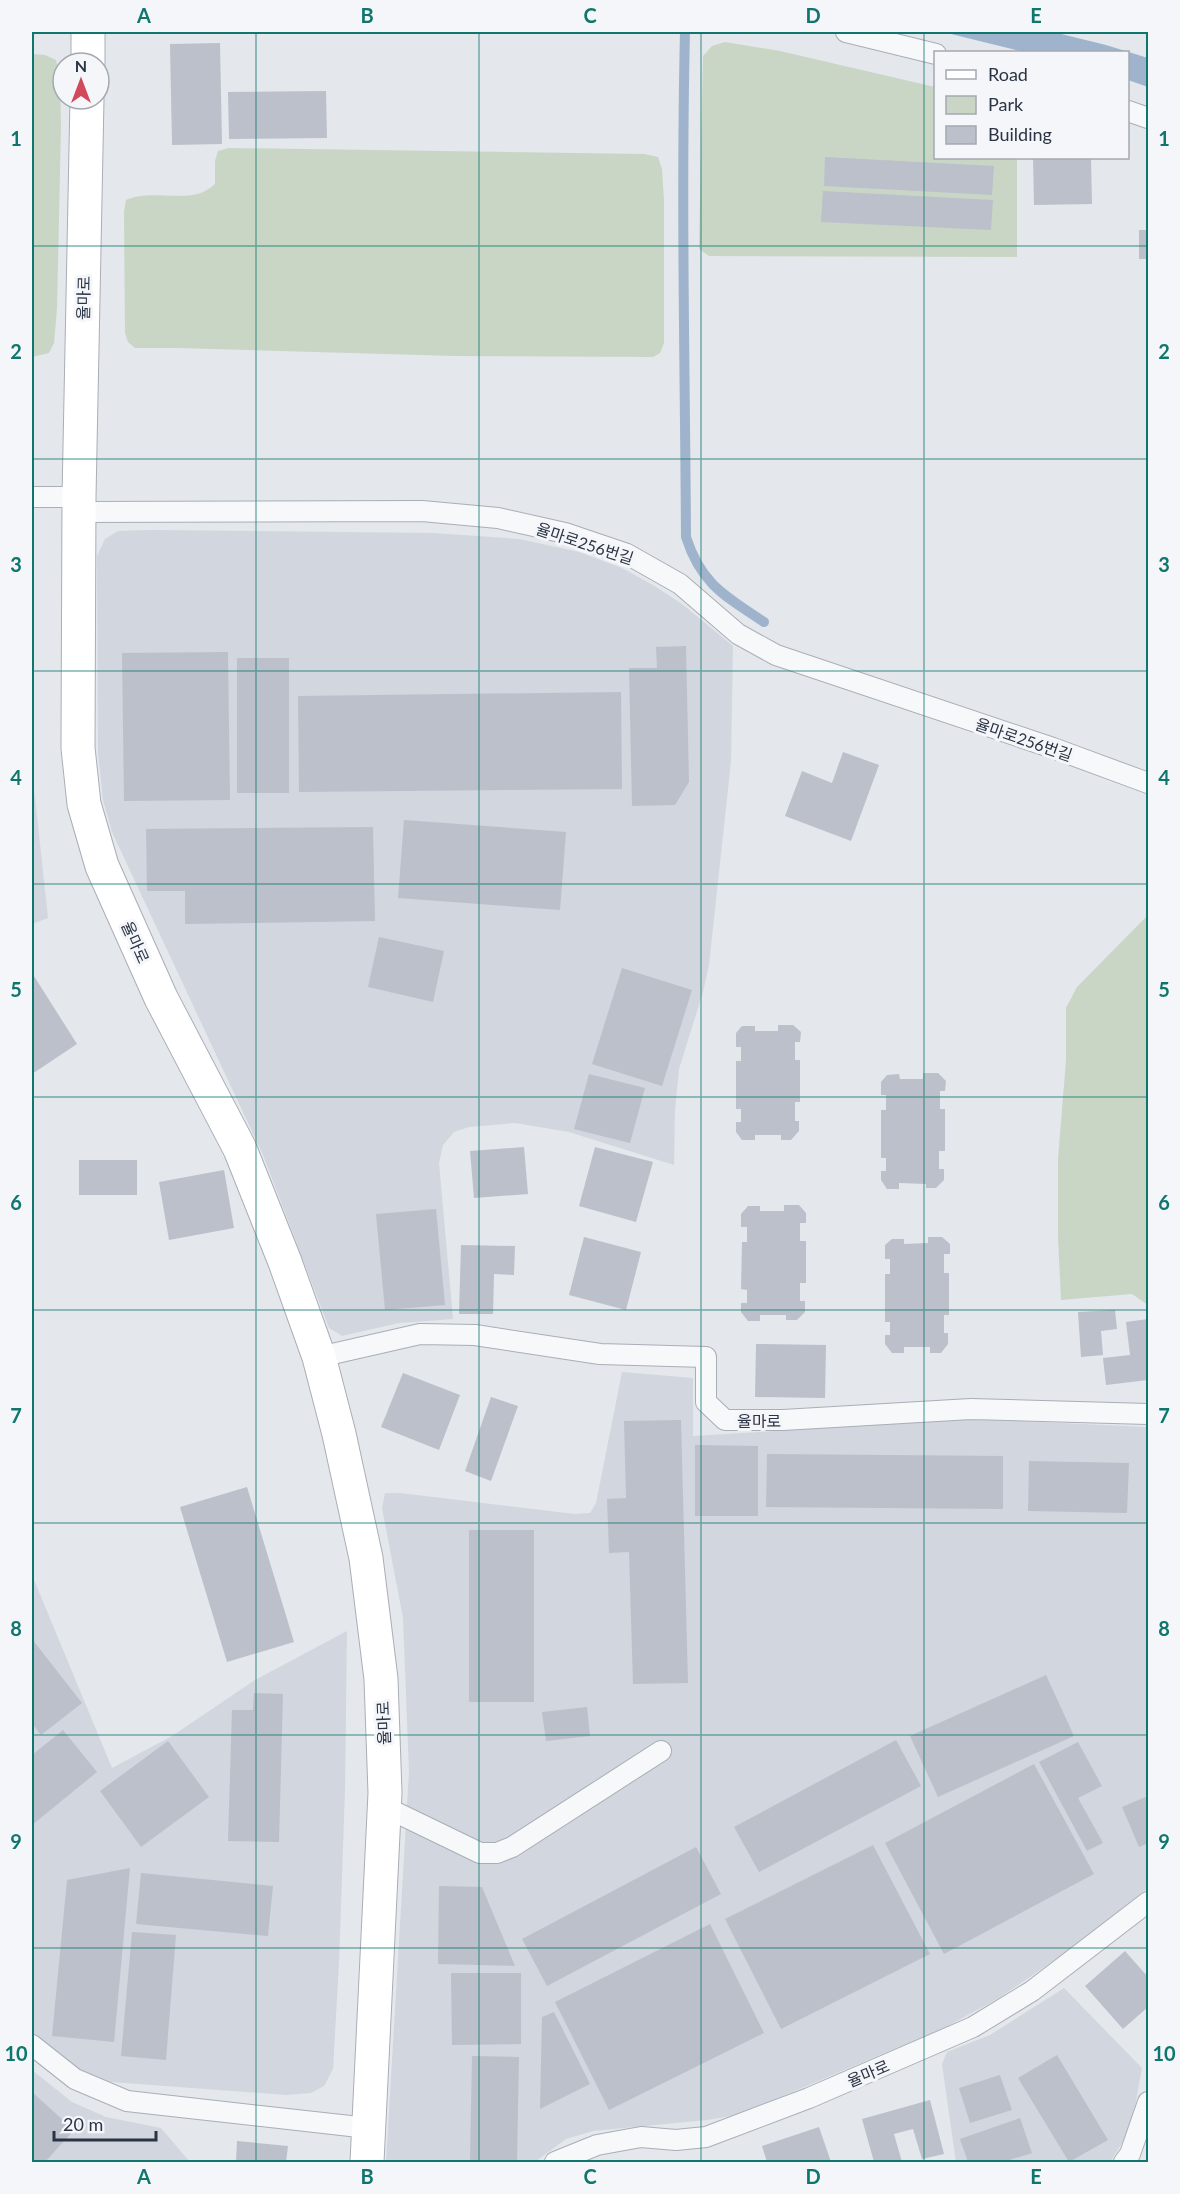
<svg xmlns="http://www.w3.org/2000/svg" width="1180" height="2194" font-family="Lato,'Noto Sans KR',sans-serif">
	<rect width="100%" height="100%" fill="#e4e7ec"/>
	<path fill="#d2d6de" d="M151 530 433 533 519 539 579 552 622 568 653 585 682 604 733 646 731 761 709 965 703 992 679 1069 675 1110 674 1165 569 1132 515 1123 469 1127 454 1132 443 1145 439 1163 453 1319 399 1323 342 1336 329 1328 263 1155 112 832 103 800 98 753 97 556 105 539 118 531Z
		M32 770 48 918 32 924Z
		M622 1372 693 1378V1436L972 1419 1148 1427V1888L1062 1955 999 1998 946 2027 738 2115 707 2120 593 2131 566 2139 535 2162H386L409 1772 403 1618 382 1508 385 1493H400L575 1514 590 1513 596 1503Z
		M32 1575 112 1768 172 1736 255 1680 347 1631 345 1790 339 1963 333 2069 324 2086 311 2093 286 2095 111 2082 76 2068 32 2033Z
		M1064 1988 1142 2068 1135 2106 1124 2140 1110 2162H956L942 2064 947 2052 990 2035Z
		M32 2070 72 2102 106 2117 161 2128 190 2162H32Z"/>
	<path fill="#c9d6c5" d="M725 42 780 51 935 87 936 158H1017V257L709 256 699 249 703 56 712 46Z
		M32 54 45 55 56 60 60 79 61 126 57 309 54 343 49 353 32 357Z
		M229 148 644 154 658 157 662 169 664 201V343L660 353 653 357 455 356 176 348H135L128 342 125 333 124 212 126 200C154 187 192 207 215 184V161L218 151Z
		M1148 915V1305L1132 1294 1061 1300 1058 1238V1159L1066 1060V1008L1077 987Z"/>
	<path fill="#9fb4cc" d="M943 32H1053L1106 45 1148 58V87L1128 80V52H1024Z"/>
	<g fill="none" stroke-linecap="round" stroke-linejoin="round">
		<path stroke="#9fb4cc" stroke-width="10" d="M685 32C681 200 685 368 686 537 701 584 725 596 764 622"/>
	</g>
	<path fill="#bbc0ca" d="M220 43 222 144 172 145 170 44Z
		M326 91 327 138 229 139 228 92Z
		M825 157 994 166 992 195 824 186Z
		M1033 158H1091L1092 204 1034 205Z
		M823 191 993 200 991 230 821 222Z
		M1139 230H1148V259H1139Z
		M686 646 689 782 675 805 632 806 629 668H657L656 647Z
		M228 652 230 800 124 801 122 653Z
		M237 658H289V793H237Z
		M621 692 622 789 299 792 298 696Z
		M843 752 879 765 851 841 785 816 802 771 832 783Z
		M404 820 566 832 560 910 398 898Z
		M373 827 375 921 185 924V891H147L146 829Z
		M379 937 444 951 433 1002 368 987Z
		M622 968 692 990 662 1086 592 1064Z
		M32 973 77 1044 32 1074Z
		M778 1025H793L801 1032 800 1042H795V1060H800V1102H795V1121H799V1131L791 1140H781V1135H755V1140H742L736 1132V1122H741V1109H736V1061H741V1047H736V1033L742 1026H755V1031H778Z
		M923 1073H938L946 1081 945 1091H940V1109H945V1151H939V1169H944V1180L936 1188H926V1184L899 1183V1189H887L881 1180V1171H886V1158H881V1110H886V1095H881V1082L887 1075 899 1074 900 1079H923Z
		M589 1074 645 1088 630 1143 574 1129Z
		M524 1147 528 1194 474 1198 470 1151Z
		M595 1147 653 1162 636 1222 579 1206Z
		M79 1160H137V1195H79Z
		M224 1170 234 1228 169 1240 159 1182Z
		M784 1205H799L806 1213V1223H800V1241H806V1283H800V1301H805V1312L797 1320H786V1315H760V1321H748L741 1312V1303H747V1290L741 1289 742 1242H747V1227H741V1214L748 1206H760V1211H784Z
		M436 1209 445 1305 385 1310 376 1214Z
		M584 1237 641 1252 626 1310 569 1295Z
		M928 1237H942L950 1244V1254H944V1273H949V1315H944V1333H948V1344L941 1353H930V1347H904V1353H892L885 1344V1335H890V1322H885V1274H890V1259H885V1245L892 1239H904V1244L928 1243Z
		M461 1245 515 1246 514 1275 494 1274 493 1314H459Z
		M1115 1310 1117 1329 1101 1331 1103 1355 1081 1357 1078 1312Z
		M1148 1319V1380L1106 1385 1103 1358 1130 1355 1126 1322Z
		M756 1344 826 1345 825 1398 755 1397Z
		M403 1373 460 1395 439 1450 381 1427Z
		M491 1397 518 1406 491 1481 465 1471Z
		M681 1420 688 1683 633 1684 629 1552 609 1553 607 1499 626 1498 624 1421Z
		M695 1445 758 1446V1516H695Z
		M767 1454 1003 1456V1509L766 1507Z
		M1029 1461 1129 1463 1127 1513 1028 1511Z
		M247 1487 294 1642 227 1662 180 1507Z
		M469 1530H534V1702H469Z
		M32 1639 82 1703 41 1735 32 1723Z
		M1046 1675 1074 1736 938 1797 910 1736Z
		M254 1693 283 1694 279 1842 228 1841 232 1710H253Z
		M587 1707 590 1736 546 1741 542 1712Z
		M63 1730 97 1772 32 1825V1755Z
		M896 1740 921 1786 759 1872 734 1827Z
		M168 1741 209 1797 141 1847 100 1791Z
		M1078 1742 1102 1786 1078 1798 1103 1843 1087 1851 1039 1762Z
		M1034 1764 1094 1874 944 1954 885 1843Z
		M1148 1796V1843L1139 1847 1122 1807Z
		M873 1845 930 1954 781 2029 725 1919Z
		M696 1847 721 1894 547 1986 522 1939Z
		M130 1868 114 2042 52 2036 67 1880Z
		M141 1873 273 1886 268 1936 136 1924Z
		M439 1886 482 1887 515 1966 438 1964Z
		M710 1924 764 2033 609 2110 555 2002Z
		M132 1932 176 1935 166 2060 121 2056Z
		M1125 1951 1148 1977V2007L1123 2029 1085 1986Z
		M451 1973H521V2044L452 2045Z
		M554 2012 590 2084 540 2109 542 2017Z
		M1057 2055 1108 2140 1069 2162 1018 2078Z
		M472 2056 519 2057 517 2162H470Z
		M1000 2075 1012 2110 970 2123 959 2088Z
		M32 2092 74 2130 45 2162H32Z
		M930 2100 944 2154 922 2159 913 2129 894 2134 902 2162H874L862 2119Z
		M1020 2118 1032 2153 1003 2162H968L960 2139Z
		M819 2127 831 2162H767L762 2146Z
		M237 2141 288 2146 286 2162H236Z"/>
	<g fill="none" stroke-linecap="round" stroke-linejoin="round">
		<g stroke="#a9aeb7" stroke-width="22">
			<path id="lane" d="M846 32 936 54
				M1128 111 1148 118
				M32 497H79
				M79 512 422 511 498 518 565 533 627 554 680 584 738 634 776 655 1053 748 1148 783
				M319 1357 420 1334 475 1335 600 1354 706 1357V1402L725 1420H783L971 1409 1148 1414
				M385 1807 480 1853H497L512 1847 661 1751
				M32 2045 75 2079 127 2101 368 2128
				M555 2162 597 2145 641 2137 676 2140 706 2137 809 2098 973 2027 1032 1991 1148 1902
				M1124 2162 1130 2154 1148 2102"/>
		</g>
		<g stroke="#a9aeb7" stroke-width="35">
			<path id="secondary" d="M88 63V32
				M87 99 79 497 78 748 84 804 102 866 161 998 240 1149 285 1262 319 1357 339 1434 366 1558 381 1679 385 1793 367 2162"/>
		</g>
		<use href="#lane" stroke="#f7f8fa" stroke-width="20"/>
		<use href="#secondary" stroke="#fff" stroke-width="33"/>
	</g>
	<path fill="none" stroke="#0f766e" stroke-width="1.5" stroke-opacity="0.55" d="M256 32V2162M479 32V2162M701 32V2162M924 32V2162M32 246H1148M32 459H1148M32 671H1148M32 884H1148M32 1097H1148M32 1310H1148M32 1523H1148M32 1735H1148M32 1948H1148"/>
	<g text-anchor="middle" dominant-baseline="central" stroke-width="6" stroke-linejoin="round" paint-order="stroke">
		<g font-size="16" fill="#2b3445" stroke="#f4f6f9">
			<text transform="translate(83 298) rotate(-89)">율마로</text>
			<text transform="translate(585 543) rotate(18)">율마로256번길</text>
			<text transform="translate(1024 739) rotate(19)">율마로256번길</text>
			<text transform="translate(136 942) rotate(66)">율마로</text>
			<text x="759" y="1420">율마로</text>
			<text transform="translate(383 1723) rotate(-92)">율마로</text>
			<text transform="translate(868 2073) rotate(-23)">율마로</text>
		</g>
	</g>
	<rect width="1180" height="2194" fill="none" stroke="#f4f6f9" stroke-width="66"/>
	<rect x="934" y="51" width="195" height="108" fill="#f4f6f9" stroke="#a4a8b1" stroke-width="1.5"/>
	<rect x="946" y="70" width="30" height="9" fill="#ffffff" stroke="#a4a8b1" stroke-width="1.5"/>
	<text x="988" y="81" font-size="18" fill="#2b3445">Road</text>
	<rect x="946" y="96" width="30" height="18" fill="#c9d6c5" stroke="#a4a8b1" stroke-width="1.5"/>
	<text x="988" y="111" font-size="18" fill="#2b3445">Park</text>
	<rect x="946" y="126" width="30" height="18" fill="#bbc0ca" stroke="#a4a8b1" stroke-width="1.5"/>
	<text x="988" y="141" font-size="18" fill="#2b3445">Building</text>
	<g transform="translate(81 81)"><circle r="28" fill="#f4f6f9" stroke="#a4a8b1" stroke-width="1.5"/>
	<path d="M0-4.5L10 22L0 15L-10 22Z" fill="#d1495b"/>
	<text y="-9" font-size="16" font-weight="bold" text-anchor="middle" fill="#2b3445">N</text>
	</g>
	<path d="M54 2131v9h102v-9" fill="none" stroke="#2b3445" stroke-width="3"/>
	<text x="63" y="2131" font-size="18" fill="#2b3445" stroke="#f4f6f9" stroke-width="4.5" paint-order="stroke">20 m</text>
	<rect x="33" y="33" width="1114" height="2128" fill="none" stroke="#0f766e" stroke-width="2"/>
	<g font-size="20" text-anchor="middle" font-weight="bold" fill="#0f766e">
		<text x="144" y="23">A</text>
		<text x="367" y="23">B</text>
		<text x="590" y="23">C</text>
		<text x="813" y="23">D</text>
		<text x="1036" y="23">E</text>
		<text x="16" y="146">1</text>
		<text x="1164" y="146">1</text>
		<text x="16" y="359">2</text>
		<text x="1164" y="359">2</text>
		<text x="16" y="572">3</text>
		<text x="1164" y="572">3</text>
		<text x="16" y="785">4</text>
		<text x="1164" y="785">4</text>
		<text x="16" y="997">5</text>
		<text x="1164" y="997">5</text>
		<text x="16" y="1210">6</text>
		<text x="1164" y="1210">6</text>
		<text x="16" y="1423">7</text>
		<text x="1164" y="1423">7</text>
		<text x="16" y="1636">8</text>
		<text x="1164" y="1636">8</text>
		<text x="16" y="1849">9</text>
		<text x="1164" y="1849">9</text>
		<text x="16" y="2061">10</text>
		<text x="1164" y="2061">10</text>
		<text x="144" y="2184">A</text>
		<text x="367" y="2184">B</text>
		<text x="590" y="2184">C</text>
		<text x="813" y="2184">D</text>
		<text x="1036" y="2184">E</text>
	</g>
</svg>
